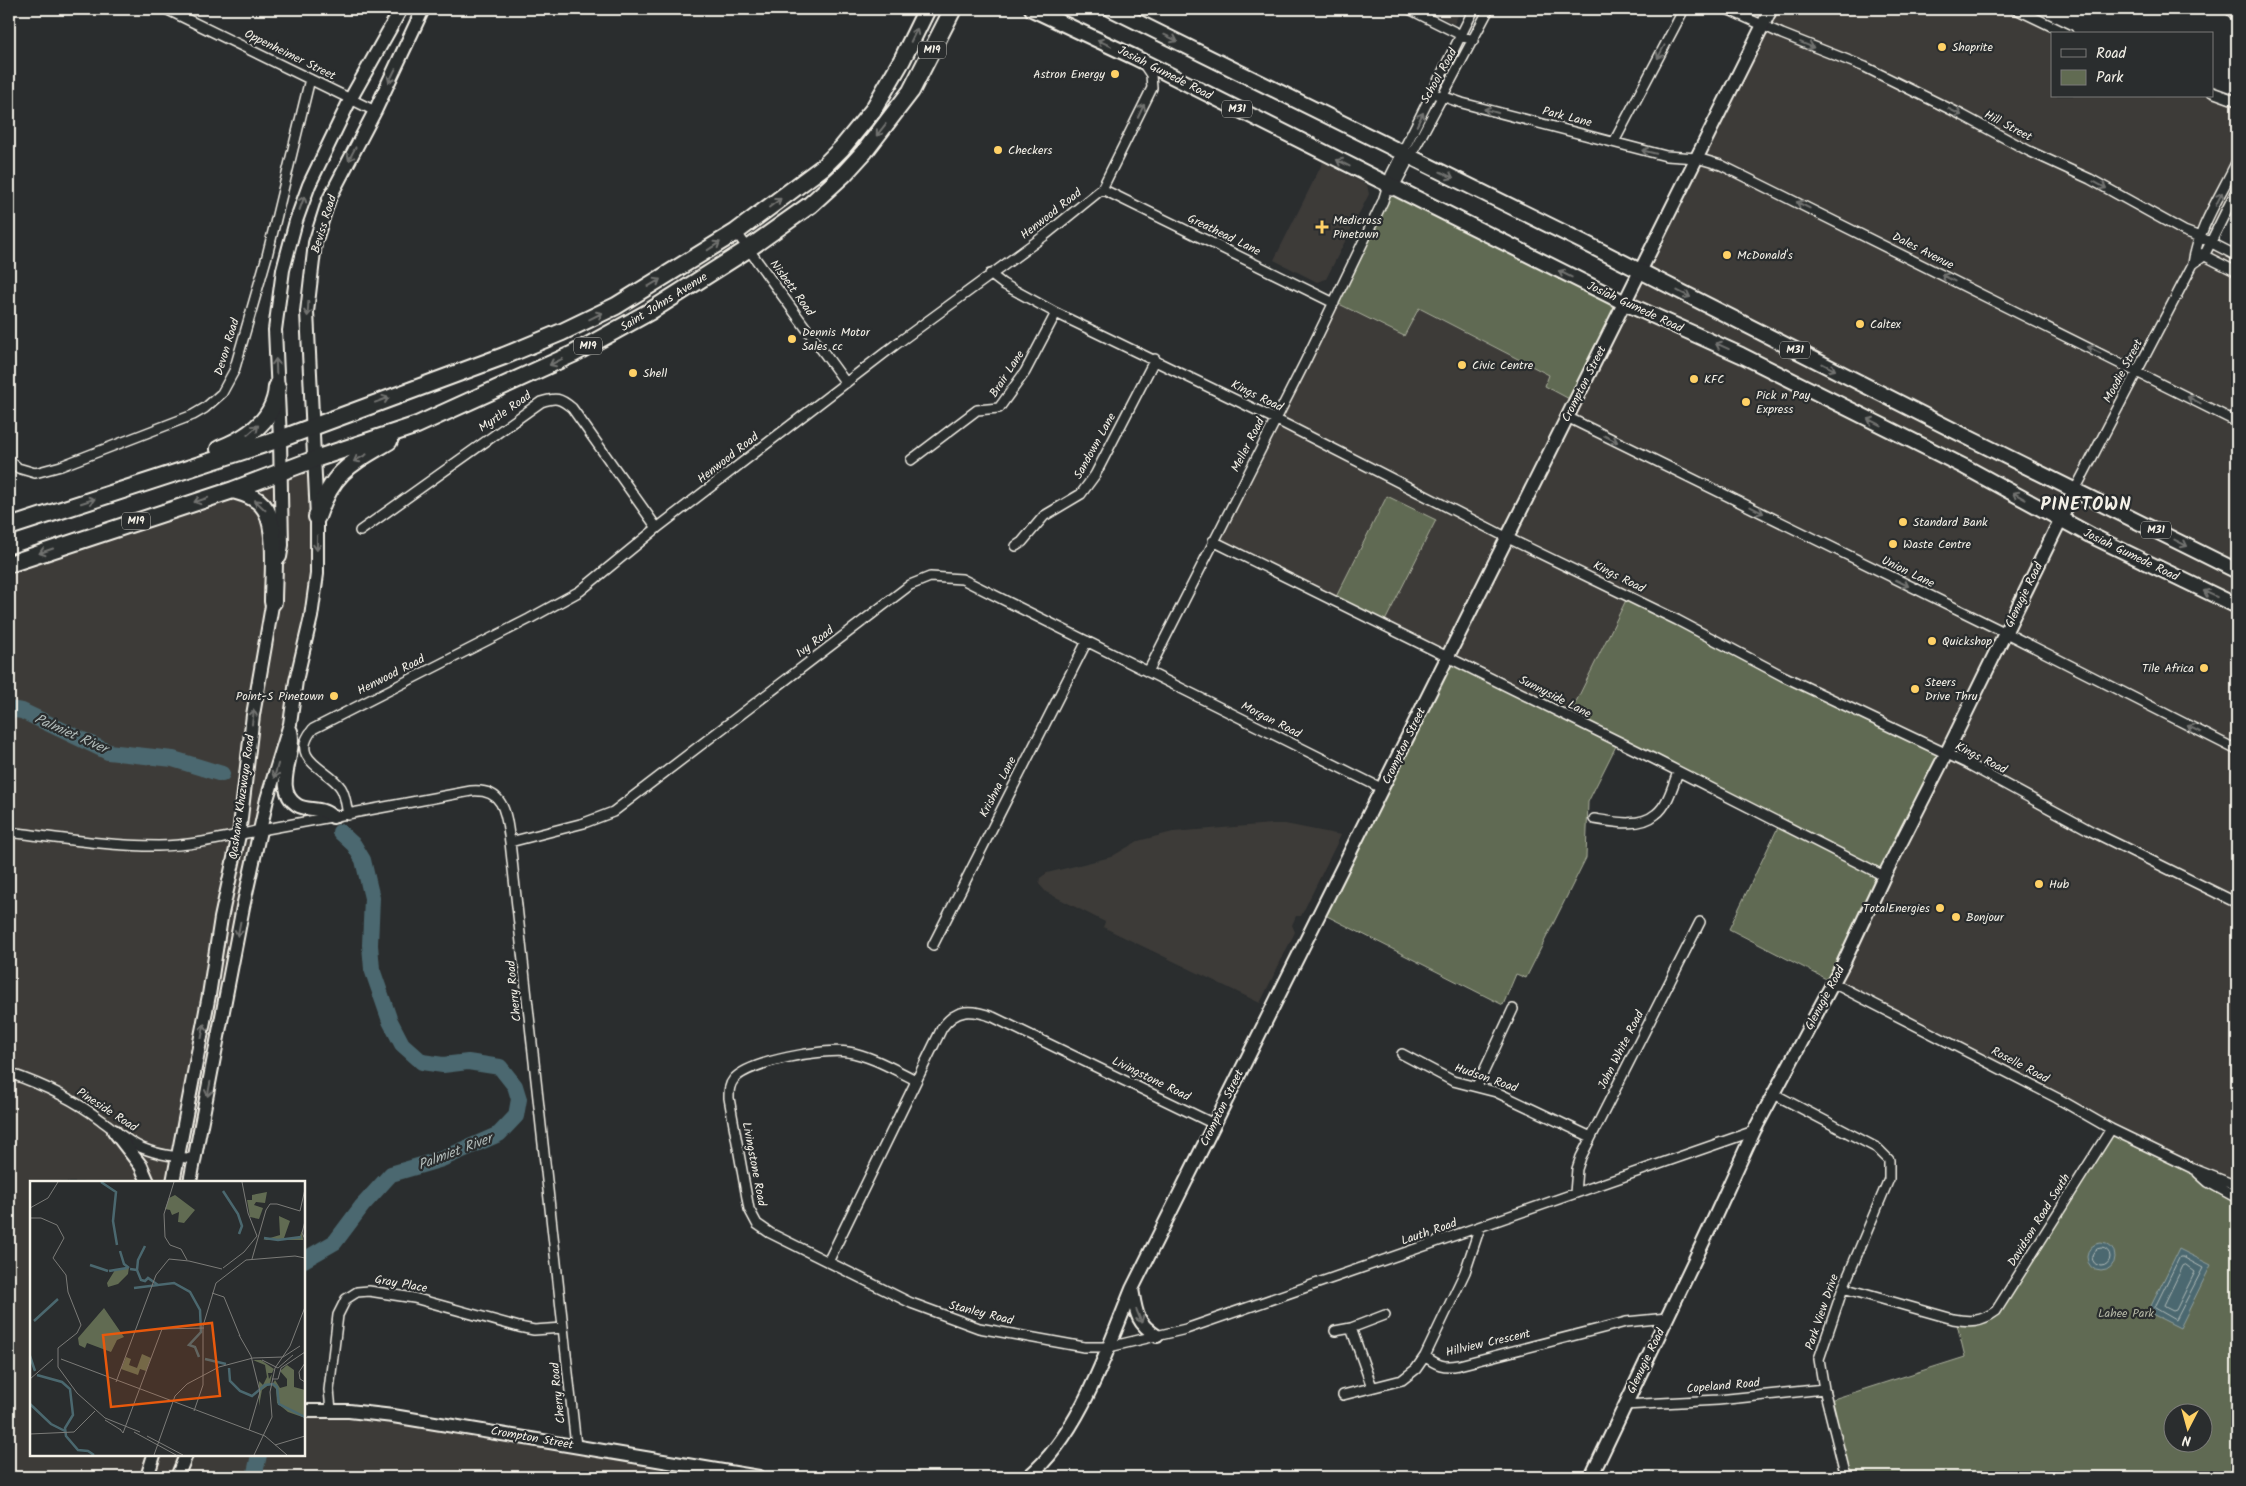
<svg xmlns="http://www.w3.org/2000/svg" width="2246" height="1486" font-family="Kalam,sans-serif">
	<rect width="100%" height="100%" fill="#2a2d2e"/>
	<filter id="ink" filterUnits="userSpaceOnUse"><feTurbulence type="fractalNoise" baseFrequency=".02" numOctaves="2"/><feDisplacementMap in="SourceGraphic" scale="10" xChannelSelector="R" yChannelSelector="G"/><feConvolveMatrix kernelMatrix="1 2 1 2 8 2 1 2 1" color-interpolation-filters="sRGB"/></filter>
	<g filter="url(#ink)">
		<path fill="#3d3b38" d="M1425 9H1461L1454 24Z
			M1772 9H2016L2067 34H2052V96H2212L2237 101V190L2211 243 2237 257V1190L1834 983 1885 876 1213 541 1335 302 1419 308 1549 375 1575 401Z
			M1323 162 1367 185 1369 194 1326 279 1317 282 1274 260Z
			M314 460 316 574 189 1182H31V1455H304V1410H331L724 1477H9V564Z
			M1272 824H1285L1341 835 1301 916H1296L1292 925 1295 932 1260 1003 1103 927 1105 922 1046 892 1039 884 1040 878 1047 873 1111 857 1138 841 1173 832Z"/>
		<path fill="#616b52" stroke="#aaae9d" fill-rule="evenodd" d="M1390 188 1625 304 1575 402 1545 386 1549 375 1419 308 1404 336 1335 302Z
			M1387 496 1436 520 1385 621 1336 597Z
			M1628 596 1946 754 1834 983 1729 929 1780 823 1618 742 1588 802 1586 858 1526 978 1516 974 1503 1005 1321 913 1448 658 1568 718Z
			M2111 1128 2237 1190V1477H1846L1827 1401 1965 1357 1956 1320 1965 1321 1995 1311ZM2174 1414H2204V1444H2174Z"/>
		<path fill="#4b686f" stroke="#8f9f9f" d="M2087 1257a14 14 0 1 1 28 0a14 14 0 1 1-28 0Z
			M2179 1249 2211 1265 2180 1328 2148 1312Z"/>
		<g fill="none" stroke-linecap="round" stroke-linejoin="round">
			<path stroke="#b0bab8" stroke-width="1" d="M2092 1257a9 9 0 1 1 18 0a9 9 0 1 1-18 0Z
				M2180 1257H2183L2203 1268 2176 1320 2155 1308Z
				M2186 1265 2195 1272 2176 1310 2173 1311 2165 1307 2164 1305 2183 1266Z"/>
			<path stroke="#4b686f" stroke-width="16" d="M9 709 22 711 108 752 173 759 222 774
				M304 1260 335 1242 362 1206 391 1174 442 1159 499 1134 516 1116 519 1099 515 1086 500 1067 468 1062 443 1065 422 1062 402 1044 390 1021 372 969 370 945 372 898 363 860 354 845 340 832
				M254 1477 259 1455"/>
			<g stroke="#f4f1e8" stroke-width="12">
				<path id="street" d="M166 9 375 111
					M1409 9 1473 41
					M1727 9 1782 34 1865 67 1962 115 2029 151 2090 179 2184 231 2200 237 2237 256
					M2016 9 2068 34
					M2229 9 2237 17
					M2212 92 2237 101
					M1433 93 1462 103 1666 156 1697 158 1721 165 2237 422
					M1614 142 1684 9
					M1102 189 1334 303
					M1392 191 1489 9
					M736 232 846 383
					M2199 253 2237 272
					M2193 264 2204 256 2237 189
					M990 274 1003 284 1056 313 1275 419 1508 538 1677 620 1783 676 1966 763 2091 831 2237 903
					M1567 417 2006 633 2237 750
					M9 460 18 468 35 473 61 466 193 415 205 408 222 393 234 371 267 256 310 79
					M911 460 977 410 999 408 1025 372 1056 313
					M2075 490 2193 264C2198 228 2222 193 2237 161
					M360 531 541 402C556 397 560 398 572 408L657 528
					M1213 541 1656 760 1884 876
					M1016 546 1022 542 1044 516 1081 494 1095 475 1155 359
					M1148 672 1305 362 1383 201 1391 175 1474 9
					M348 815C346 806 346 796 341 788 329 769 287 760 313 729L529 619 580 591 657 528 895 345 1044 236 1102 189 1152 88 1151 75 1143 63
					M1594 819C1613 822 1640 828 1656 814 1668 805 1673 785 1678 772
					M9 832C58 838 109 846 158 846 193 846 228 837 261 830L471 791C506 788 506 816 510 842L576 1446
					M510 842 584 823 613 812 910 585 930 577 962 579 1383 789
					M933 945 1087 641
					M1833 983 2057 1098 2111 1129 2194 1169 2237 1186
					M1402 1054 1453 1081 1496 1092 1591 1137
					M9 1073C41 1084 74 1099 101 1120 115 1130 126 1141 142 1148 159 1155 177 1157 195 1159
					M916 1080C895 1070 872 1056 848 1052 824 1048 750 1061 734 1079 729 1085 729 1091 729 1098L749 1209 757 1224 770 1233 911 1303 979 1328 1084 1347H1109L1186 1329 1754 1131
					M1477 1086 1513 1009
					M1774 1094 1877 1148 1889 1160V1179L1843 1288 1819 1359 1824 1389 1846 1477
					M2198 1173 2208 1182 2237 1198
					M1575 1193 1577 1169 1581 1157 1700 922
					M1480 1227 1465 1272 1425 1356C1436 1365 1444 1368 1459 1365L1626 1322 1667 1318
					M828 1262 942 1028C956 1008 972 1009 993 1017L1214 1124
					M1843 1288 1953 1319C1970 1322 1981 1322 1996 1311L2111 1129
					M1351 1328 1372 1387
					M1335 1331 1351 1328 1385 1315
					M1343 1395 1402 1380 1416 1369 1425 1356
					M1624 1405 1718 1400 1824 1389
					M331 1410 329 1390 338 1315 346 1299 357 1292 369 1291 414 1298 519 1327 534 1330 563 1328"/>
			</g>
			<g stroke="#f4f1e8" stroke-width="16">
				<path id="secondary" d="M280 557 282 545 280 439 275 330 283 270 296 221 309 185 351 98 401 9
					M291 731C297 754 272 789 297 805 305 810 314 808 323 811 327 812 330 815 333 817
					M114 1131 141 1166 148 1182
					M173 1182 209 995 221 918 239 835 253 715 274 594
					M190 1182 243 907 267 799 290 724 296 681 311 617 317 574V517L307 312 315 243 329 199 375 111 423 9
					M1132 1289C1136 1312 1136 1323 1157 1336
					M304 1411H349L393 1416 759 1477
					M147 1477 154 1455
					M177 1477 186 1455
					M1028 1477C1080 1434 1107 1350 1132 1289L1771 9
					M1591 1477 1707 1234 1754 1131 1843 964 1884 876 1946 754 2075 490"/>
			</g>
			<g stroke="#f4f1e8" stroke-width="18">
				<path id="primary" d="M1032 9 1134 57 1625 303 1741 355 1965 467 2090 535 2237 606
					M1111 9 1583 242 1949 428 2237 571"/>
			</g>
			<g stroke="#f4f1e8" stroke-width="20">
				<path id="highway" d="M219 449C248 438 275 420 277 387
					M233 490C245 493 260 499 266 510 278 532 273 576 273 602
					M317 517C333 471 350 464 389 441
					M9 527 280 439 504 356 562 332 616 306 736 232 823 167 842 148 873 110 902 60 927 9
					M9 564 233 490 315 459 417 425 573 354 649 312 748 249 810 205 844 174 865 151 911 91 953 9"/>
			</g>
			<use href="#street" stroke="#2a2d2e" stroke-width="9"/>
			<use href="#secondary" stroke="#2a2d2e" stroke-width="12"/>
			<use href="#primary" stroke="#2a2d2e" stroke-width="14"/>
			<use href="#highway" stroke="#2a2d2e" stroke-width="16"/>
		</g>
		<defs><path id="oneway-shaft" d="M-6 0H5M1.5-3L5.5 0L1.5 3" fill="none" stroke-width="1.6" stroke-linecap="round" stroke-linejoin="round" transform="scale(1.25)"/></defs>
		<g stroke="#71726f">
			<use href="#oneway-shaft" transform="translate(914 35) rotate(-64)"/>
			<use href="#oneway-shaft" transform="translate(1171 38) rotate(26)"/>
			<use href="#oneway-shaft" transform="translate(1104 43) rotate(-155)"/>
			<use href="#oneway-shaft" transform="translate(1807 45) rotate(22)"/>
			<use href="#oneway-shaft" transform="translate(1661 52) rotate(118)"/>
			<use href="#oneway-shaft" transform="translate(392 76) rotate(116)"/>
			<use href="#oneway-shaft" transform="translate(1141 111) rotate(-65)"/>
			<use href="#oneway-shaft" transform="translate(1491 111) rotate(-165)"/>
			<use href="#oneway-shaft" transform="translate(1955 112) rotate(26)"/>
			<use href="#oneway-shaft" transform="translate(1420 119) rotate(-64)"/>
			<use href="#oneway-shaft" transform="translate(881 130) rotate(128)"/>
			<use href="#oneway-shaft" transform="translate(1649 152) rotate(-166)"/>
			<use href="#oneway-shaft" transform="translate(352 154) rotate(118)"/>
			<use href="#oneway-shaft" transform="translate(1343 163) rotate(-153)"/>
			<use href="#oneway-shaft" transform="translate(1447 175) rotate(26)"/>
			<use href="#oneway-shaft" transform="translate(2100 185) rotate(28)"/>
			<use href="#oneway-shaft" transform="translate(2219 199) rotate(-64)"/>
			<use href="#oneway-shaft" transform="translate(302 203) rotate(-70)"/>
			<use href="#oneway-shaft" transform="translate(775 203) rotate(-37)"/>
			<use href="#oneway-shaft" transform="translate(1803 205) rotate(-154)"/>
			<use href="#oneway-shaft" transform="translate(714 246) rotate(-33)"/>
			<use href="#oneway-shaft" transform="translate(1565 274) rotate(-154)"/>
			<use href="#oneway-shaft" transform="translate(1948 278) rotate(-153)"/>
			<use href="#oneway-shaft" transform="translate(654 283) rotate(-31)"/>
			<use href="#oneway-shaft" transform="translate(1684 294) rotate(27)"/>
			<use href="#oneway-shaft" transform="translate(308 309) rotate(93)"/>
			<use href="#oneway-shaft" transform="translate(596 316) rotate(-26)"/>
			<use href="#oneway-shaft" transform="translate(1722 346) rotate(-156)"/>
			<use href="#oneway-shaft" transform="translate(2094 350) rotate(-154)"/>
			<use href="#oneway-shaft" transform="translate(556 362) rotate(154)"/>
			<use href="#oneway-shaft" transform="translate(276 366) rotate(-92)"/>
			<use href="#oneway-shaft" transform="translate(1829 367) rotate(27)"/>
			<use href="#oneway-shaft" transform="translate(382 400) rotate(-20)"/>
			<use href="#oneway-shaft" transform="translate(2194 400) rotate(-154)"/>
			<use href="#oneway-shaft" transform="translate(1874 422) rotate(-153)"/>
			<use href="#oneway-shaft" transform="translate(253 430) rotate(-41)"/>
			<use href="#oneway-shaft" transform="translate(1611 439) rotate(26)"/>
			<use href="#oneway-shaft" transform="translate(360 458) rotate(151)"/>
			<use href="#oneway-shaft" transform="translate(2019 496) rotate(-151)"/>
			<use href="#oneway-shaft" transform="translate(201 500) rotate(162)"/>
			<use href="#oneway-shaft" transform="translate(88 501) rotate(-18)"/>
			<use href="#oneway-shaft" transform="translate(260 505) rotate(-136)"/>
			<use href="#oneway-shaft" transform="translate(1757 510) rotate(27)"/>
			<use href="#oneway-shaft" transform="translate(317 543) rotate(91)"/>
			<use href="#oneway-shaft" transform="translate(2181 543) rotate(27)"/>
			<use href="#oneway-shaft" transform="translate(46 551) rotate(161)"/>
			<use href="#oneway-shaft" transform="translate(1902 583) rotate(26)"/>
			<use href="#oneway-shaft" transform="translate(2210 594) rotate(-155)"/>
			<use href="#oneway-shaft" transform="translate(253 717) rotate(-82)"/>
			<use href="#oneway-shaft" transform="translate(2194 729) rotate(-154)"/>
			<use href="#oneway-shaft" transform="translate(276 771) rotate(106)"/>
			<use href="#oneway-shaft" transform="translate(239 929) rotate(101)"/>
			<use href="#oneway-shaft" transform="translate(203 1031) rotate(-79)"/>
			<use href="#oneway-shaft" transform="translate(209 1089) rotate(101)"/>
			<use href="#oneway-shaft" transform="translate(1139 1316) rotate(68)"/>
		</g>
	</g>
	<g fill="#ffd166" stroke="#2a2d2e" stroke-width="2">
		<circle cx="1942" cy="47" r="5"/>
		<circle cx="1115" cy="74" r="5"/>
		<circle cx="998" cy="150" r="5"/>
		<path d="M1319.5 219.5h5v5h5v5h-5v5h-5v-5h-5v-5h5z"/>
		<circle cx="1727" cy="255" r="5"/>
		<circle cx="1860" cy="324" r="5"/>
		<circle cx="792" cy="339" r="5"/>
		<circle cx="1462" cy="365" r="5"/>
		<circle cx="633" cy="373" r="5"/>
		<circle cx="1694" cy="379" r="5"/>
		<circle cx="1746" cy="402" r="5"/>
		<circle cx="1903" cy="522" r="5"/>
		<circle cx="1893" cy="544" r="5"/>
		<circle cx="1932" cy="641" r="5"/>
		<circle cx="2204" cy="668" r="5"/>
		<circle cx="1915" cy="689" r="5"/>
		<circle cx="334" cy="696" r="5"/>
		<circle cx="2039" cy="884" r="5"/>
		<circle cx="1940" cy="908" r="5"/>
		<circle cx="1956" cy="917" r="5"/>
	</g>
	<g text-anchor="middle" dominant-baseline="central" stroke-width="4.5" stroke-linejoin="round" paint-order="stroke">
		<g fill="#2a2d2e" stroke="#b7b6b0" stroke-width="1">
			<rect x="918" y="41.5" width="28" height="17" rx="4"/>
			<rect x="1222" y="100.5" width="30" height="17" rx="4"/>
			<rect x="574" y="337.5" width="28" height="17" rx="4"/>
			<rect x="1780" y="341.5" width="30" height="17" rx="4"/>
			<rect x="122" y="512.5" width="28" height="17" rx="4"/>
			<rect x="2141" y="521.5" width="30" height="17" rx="4"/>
		</g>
		<g font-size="11" font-weight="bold" fill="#f4f1e8">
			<text x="932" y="50">M19</text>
			<text x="1237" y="109">M31</text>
			<text x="588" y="346">M19</text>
			<text x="1795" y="350">M31</text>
			<text x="136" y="521">M19</text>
			<text x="2156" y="530">M31</text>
		</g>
		<g font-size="12" fill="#f4f1e8" stroke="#2a2d2e" text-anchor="start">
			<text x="1952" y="47">Shoprite</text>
			<text x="1105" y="74" text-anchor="end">Astron Energy</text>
			<text x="1008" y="150">Checkers</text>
			<text x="1333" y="220">Medicross<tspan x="1333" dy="14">Pinetown</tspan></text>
			<text x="1737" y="255">McDonald's</text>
			<text x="1870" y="324">Caltex</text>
			<text x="802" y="332">Dennis Motor<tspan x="802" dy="14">Sales cc</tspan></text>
			<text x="1472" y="365">Civic Centre</text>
			<text x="643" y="373">Shell</text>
			<text x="1704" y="379">KFC</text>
			<text x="1756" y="395">Pick n Pay<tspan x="1756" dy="14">Express</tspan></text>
			<text x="1913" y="522">Standard Bank</text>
			<text x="1903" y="544">Waste Centre</text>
			<text x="1942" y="641">Quickshop</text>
			<text x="2194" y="668" text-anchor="end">Tile Africa</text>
			<text x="1925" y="682">Steers<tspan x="1925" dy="14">Drive Thru</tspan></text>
			<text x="324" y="696" text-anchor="end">Point-S Pinetown</text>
			<text x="2049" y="884">Hub</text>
			<text x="1930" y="908" text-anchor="end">TotalEnergies</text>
			<text x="1966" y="917">Bonjour</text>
		</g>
		<g font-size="12" fill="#f4f1e8" stroke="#2a2d2e">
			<text transform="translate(290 55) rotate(26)">Oppenheimer Street</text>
			<text transform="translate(1165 73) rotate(27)">Josiah Gumede Road</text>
			<text transform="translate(1439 76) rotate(-61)">School Road</text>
			<text transform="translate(1567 117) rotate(14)">Park Lane</text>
			<text transform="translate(2008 126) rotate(28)">Hill Street</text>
			<text transform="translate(1051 214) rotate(-38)">Henwood Road</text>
			<text transform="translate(324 224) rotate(-73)">Beviss Road</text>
			<text transform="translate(1224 235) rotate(26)">Greathead Lane</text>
			<text transform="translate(1923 251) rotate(27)">Dales Avenue</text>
			<text transform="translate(792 288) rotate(54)">Nisbett Road</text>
			<text transform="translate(664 302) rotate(-32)">Saint Johns Avenue</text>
			<text transform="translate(1635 307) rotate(25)">Josiah Gumede Road</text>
			<text transform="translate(227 347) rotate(-73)">Devon Road</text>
			<text transform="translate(2123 371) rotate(-62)">Moodie Street</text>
			<text transform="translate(1007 374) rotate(-57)">Brair Lane</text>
			<text transform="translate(1584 384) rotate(-63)">Crompton Street</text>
			<text transform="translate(1257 396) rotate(26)">Kings Road</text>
			<text transform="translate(505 412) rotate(-35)">Myrtle Road</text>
			<text transform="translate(1248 445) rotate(-63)">Meller Road</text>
			<text transform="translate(1095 446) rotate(-61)">Sandown Lane</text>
			<text transform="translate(728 458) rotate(-38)">Henwood Road</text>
			<text transform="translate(2131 555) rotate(26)">Josiah Gumede Road</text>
			<text transform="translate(1908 572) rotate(26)">Union Lane</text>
			<text transform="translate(1619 577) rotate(27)">Kings Road</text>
			<text transform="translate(2024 595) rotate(-64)">Glenugie Road</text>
			<text transform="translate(815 642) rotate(-37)">Ivy Road</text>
			<text transform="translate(391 675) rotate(-27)">Henwood Road</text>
			<text transform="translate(1555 697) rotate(27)">Sunnyside Lane</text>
			<text transform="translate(1271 720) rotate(27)">Morgan Road</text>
			<text transform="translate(1404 746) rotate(-64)">Crompton Street</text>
			<text transform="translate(1981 758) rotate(27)">Kings Road</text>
			<text transform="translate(998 787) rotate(-63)">Krishna Lane</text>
			<text transform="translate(242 797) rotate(-82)">Qashana Khuzwayo Road</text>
			<text transform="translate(514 991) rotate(-96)">Cherry Road</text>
			<text transform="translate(1825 998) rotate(-62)">Glenugie Road</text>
			<text transform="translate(1621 1050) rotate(-63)">John White Road</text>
			<text transform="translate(2020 1065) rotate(28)">Roselle Road</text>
			<text transform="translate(1486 1078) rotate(19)">Hudson Road</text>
			<text transform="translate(1151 1079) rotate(26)">Livingstone Road</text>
			<text transform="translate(1222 1108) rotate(-64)">Crompton Street</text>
			<text transform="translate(107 1110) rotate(33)">Pineside Road</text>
			<text transform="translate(754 1164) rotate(79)">Livingstone Road</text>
			<text transform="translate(2039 1220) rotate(-58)">Davidson Road South</text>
			<text transform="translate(1429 1232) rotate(-19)">Lauth Road</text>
			<text transform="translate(401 1284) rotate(10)">Gray Place</text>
			<text transform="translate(1822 1312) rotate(-71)">Park View Drive</text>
			<text transform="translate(981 1313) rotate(14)">Stanley Road</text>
			<text transform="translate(1488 1343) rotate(-13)">Hillview Crescent</text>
			<text transform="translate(1646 1361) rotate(-64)">Glenugie Road</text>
			<text transform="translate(1723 1386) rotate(-5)">Copeland Road</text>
			<text transform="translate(558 1393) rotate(-96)">Cherry Road</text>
			<text transform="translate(532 1438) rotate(10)">Crompton Street</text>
		</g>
		<g font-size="12" fill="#b2b5a4" stroke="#2a2d2e">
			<text x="2126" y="1313">Lahee Park</text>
		</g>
		<g font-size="14" font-style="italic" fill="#b0bab8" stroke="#2a2d2e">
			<text transform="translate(71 734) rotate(24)">Palmiet River</text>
			<text transform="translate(455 1152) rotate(-21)">Palmiet River</text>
		</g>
		<g font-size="18" font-weight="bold" letter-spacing="1" fill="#f4f1e8" stroke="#2a2d2e">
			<text x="2086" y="505">PINETOWN</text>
		</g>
	</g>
	<g transform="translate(30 1181)">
		<rect width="275" height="275" fill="#2a2d2e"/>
		<path d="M237 11 235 22 226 21 224 24 233 27 229 38 220 36 217 19H222V14ZM145 14 165 29 154 42 148 41 149 31 142 34 140 29 135 28 139 17ZM249 35 260 40 254 57H269L272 50 273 59H233L250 54ZM99 86 98 93 88 103 78 106 77 102 85 89ZM74 127 94 156 87 159 81 171 57 162 55 167 49 164 48 157ZM112 173 121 177 116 190 110 188 108 194 91 188 96 176 101 178 99 184 107 187ZM223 179H231L244 188 242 192H238L239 198 242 193 240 203 232 209 229 225V200L233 204 237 196 235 184ZM257 184 264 189V206L275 209V237L258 231 247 222 246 208 242 204 245 199 250 207 257 205V198L250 190Z" fill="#616b52"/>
		<path fill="none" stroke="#4b686f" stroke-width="2.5" d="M71 1 86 11 83 40 87 64M193 10 208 33 212 45 209 53M234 57 248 59 271 56M90 70 94 83 99 87M60 84 78 90M100 88 107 89 108 79 115 65M107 89 111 99 115 100 118 97 128 104 144 102 160 111 170 129 171 151 159 164 165 166 169 176M79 90 97 87M104 107 128 104M4 140 28 118M0 175 5 190M175 178 196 183M199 187 200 200 210 210 222 215 235 204 243 203 247 206 249 223 275 236M7 194 32 201 40 208 43 234 35 247 36 255 48 269 58 270 64 274M0 223 21 243 35 250"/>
		<path fill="none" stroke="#7b7b78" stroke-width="1" d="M144 1 134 33 135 56 140 64 151 68 157 79M0 27 18 17 28 1M0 37H11L27 44 34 57 23 77 36 94 38 111 51 144 47 152 28 167V186L47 212 75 237 110 251M275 40 272 52 275 58M222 78 236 29 240 23H247L270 30 275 8M159 80 192 88M193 87 214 71 227 55 218 32 212 1M182 112 194 116 210 155M209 154 221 175 230 211 219 249M31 178 235 255 257 274M232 179 248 187 263 174M275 182 269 191 270 198 275 201M0 198 23 178M242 198H248L251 187 275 171M86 201 126 94 139 78 159 80M164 230 173 204V145L186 102 216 79 265 75 275 77M75 239 91 249M90 248 93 252 132 148 174 147M104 251 146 274M0 253 44 251 65 230M117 255 153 274M245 264 275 255M124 274 145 215 157 203 189 186 223 177 253 176 270 165M224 274 242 236 240 211 245 187 260 165 275 126"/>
		<path fill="#e8590c" fill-opacity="0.15" stroke="#e8590c" stroke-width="2.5" d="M182 142 190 215 81 226 73 154Z"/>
		<rect width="275" height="275" fill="none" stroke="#f4f1e8" stroke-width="2.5"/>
	</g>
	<rect width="2246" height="1486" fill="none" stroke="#2a2d2e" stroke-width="30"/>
	<rect x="15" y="15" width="2216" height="1456" fill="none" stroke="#f4f1e8" stroke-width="2" filter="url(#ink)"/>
	<rect x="2051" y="32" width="162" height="65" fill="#2a2d2e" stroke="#7b7b78"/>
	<rect x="2061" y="49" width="25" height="8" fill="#2a2d2e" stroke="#7b7b78"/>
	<text x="2096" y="58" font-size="15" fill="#f4f1e8">Road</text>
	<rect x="2061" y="70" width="25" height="15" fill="#616b52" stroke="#7b7b78"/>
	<text x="2096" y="82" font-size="15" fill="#f4f1e8">Park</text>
	<g transform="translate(2188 1428) rotate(186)"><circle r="24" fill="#2a2d2e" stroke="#7b7b78"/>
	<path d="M0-4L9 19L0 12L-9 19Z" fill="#ffd166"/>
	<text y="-8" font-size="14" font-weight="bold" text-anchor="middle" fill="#f4f1e8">N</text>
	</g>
</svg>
